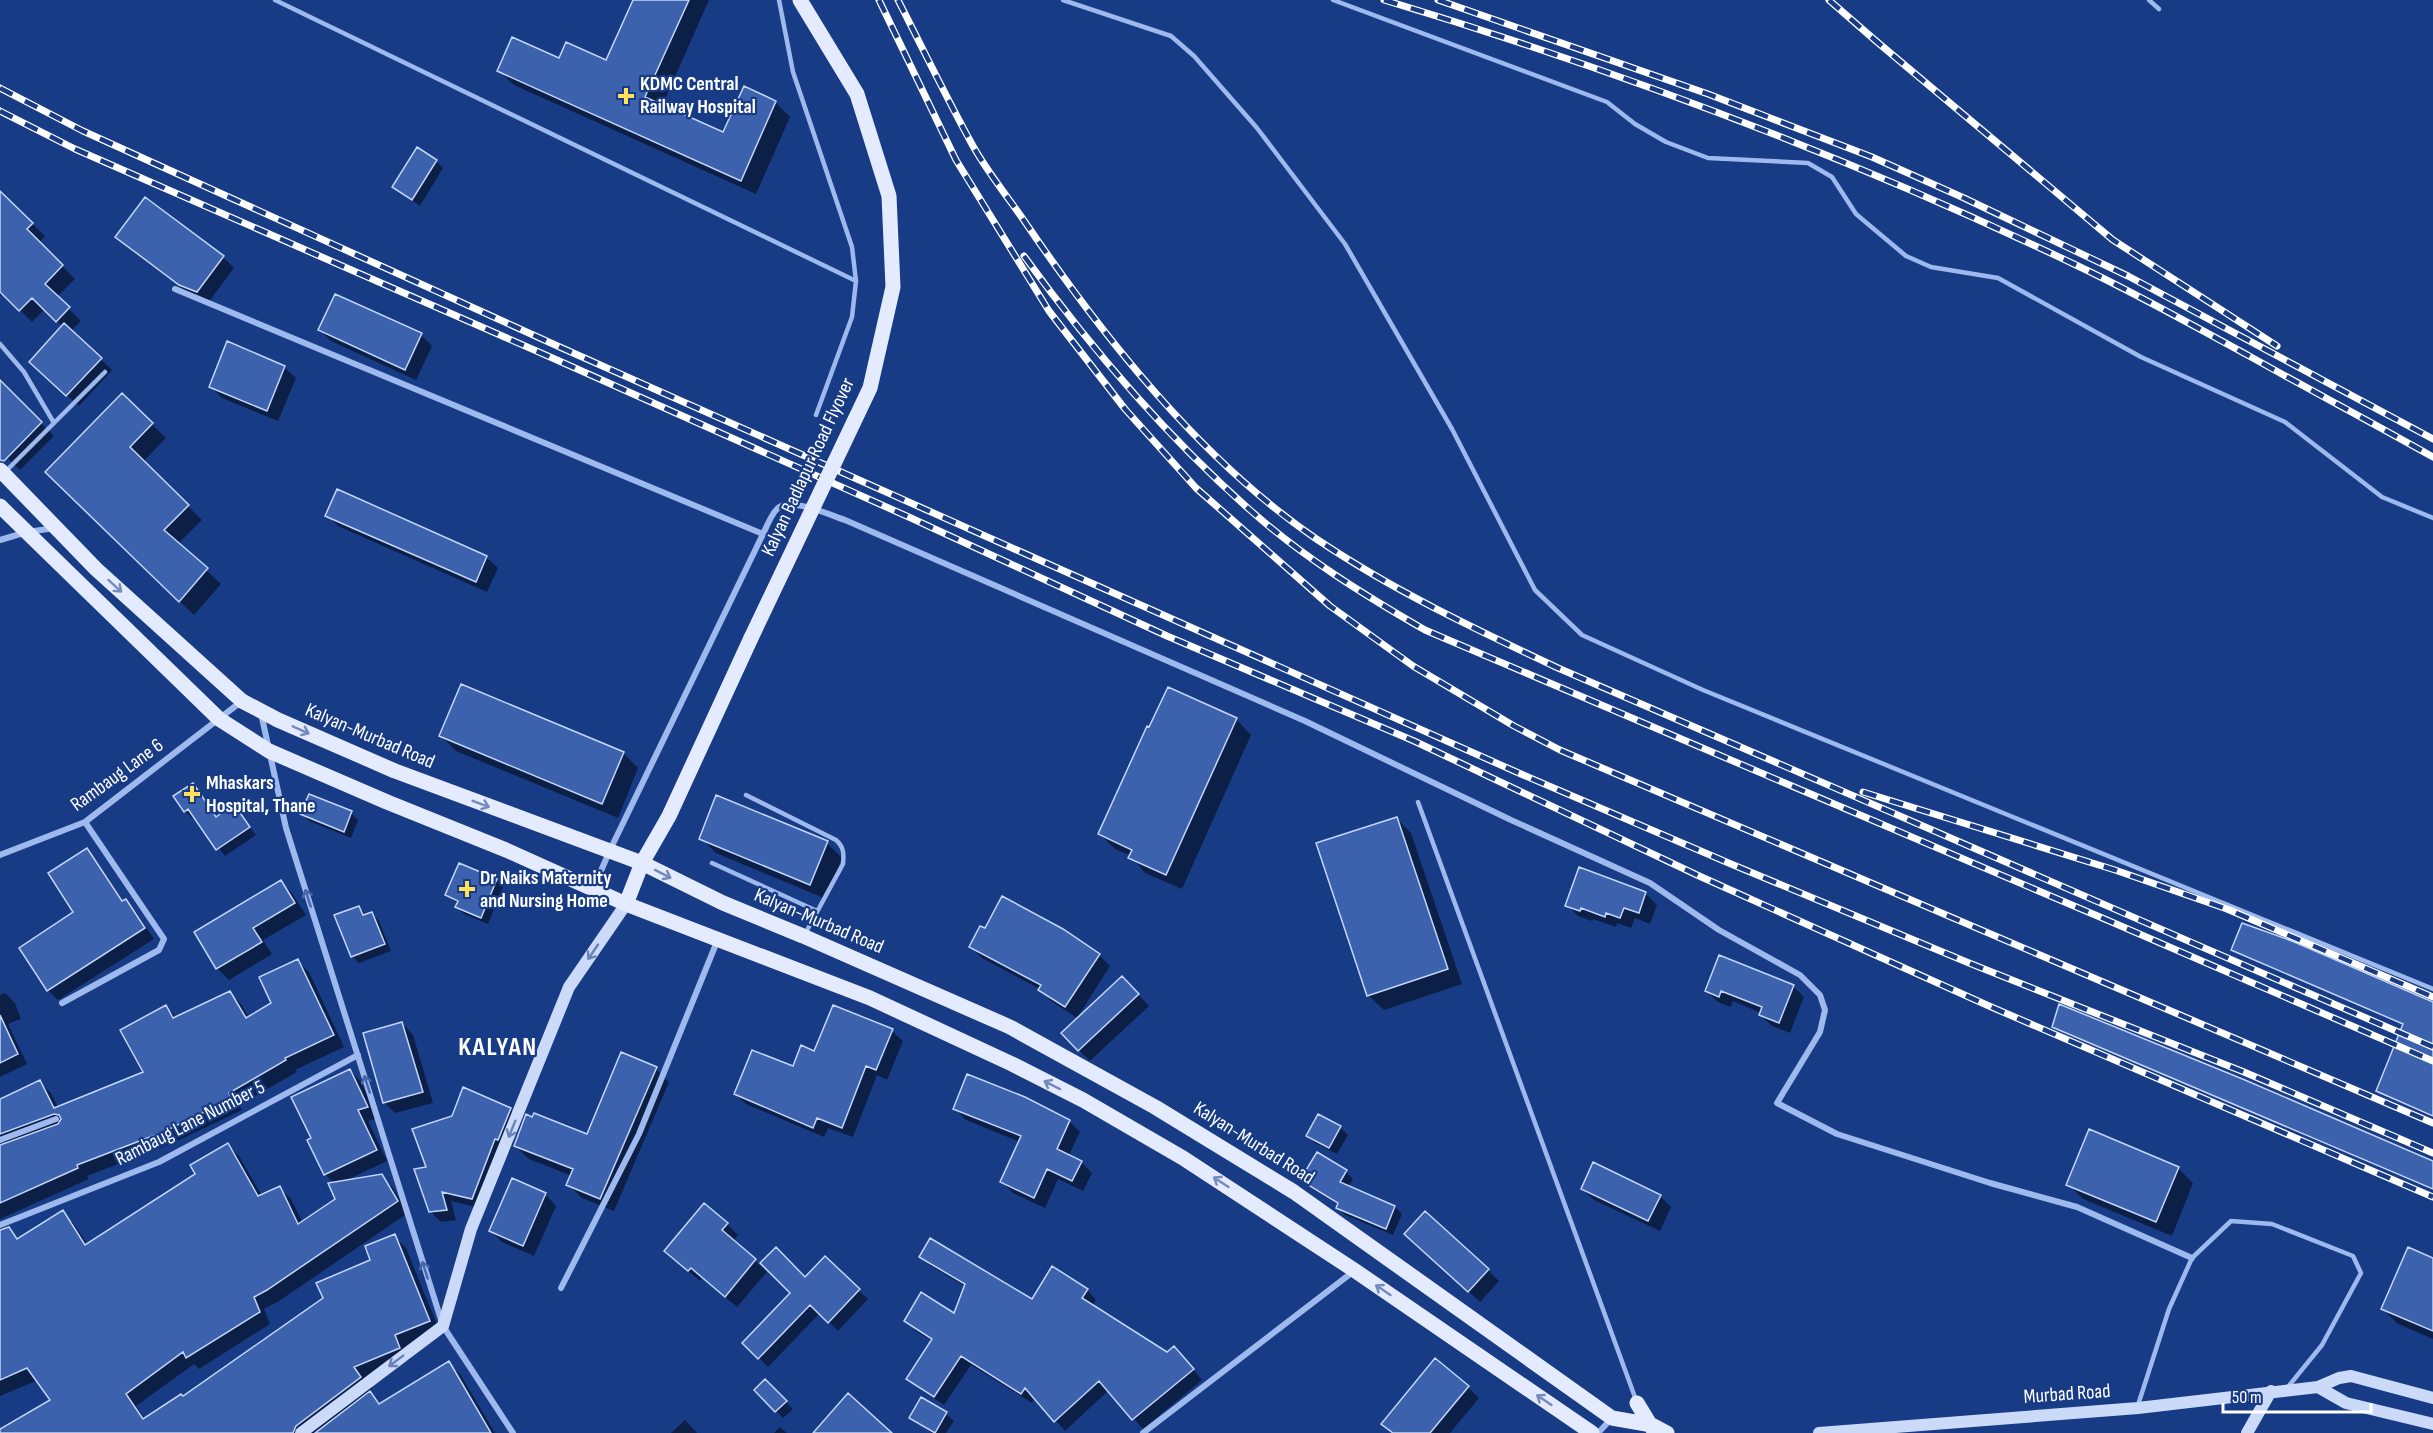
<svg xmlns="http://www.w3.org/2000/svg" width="2433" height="1433" font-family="'Sofia Sans Condensed',sans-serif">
	<rect width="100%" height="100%" fill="#183b86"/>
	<path fill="#0007" d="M635 0H709L662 106 724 134 775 102 790 117 756 194 514 85 499 71 560 60 607 62Z
		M436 161 443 168 420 206 394 187Z
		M0 193 45 236 39 243 75 279 57 297 81 321 71 331 112 370 79 406 42 373 63 327 45 309 32 322 2 293 0 296Z
		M117 237 223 257 234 268 208 303 192 296 128 248Z
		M320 330 421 335 432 346 416 380 331 341Z
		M284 367 296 378 278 421 222 398 210 386Z
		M0 383 54 436 20 470 0 451Z
		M122 395 166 438 143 462 202 520 178 544 221 584 194 615 61 487Z
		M327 515 486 557 498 568 487 592 338 526Z
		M1236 719 1251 735 1182 889 1145 873 1131 856 1115 849 1100 834Z
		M441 736 623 753 638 768 618 818 456 751Z
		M193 785 218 818 234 806 256 835 225 856 195 816 192 818 185 811Z
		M351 813 358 820 351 838 309 821 302 814Z
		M1396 818 1411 833 1462 984 1384 1010 1368 995Z
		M701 838 827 843 842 858 826 899 716 853Z
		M86 850 96 860 124 902 135 911 154 939 58 1000 48 990 75 912Z
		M496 880 503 887 488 924 464 914 457 907 458 904 447 895Z
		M281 882 292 893 306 915 263 940 272 954 229 980 217 968 196 933Z
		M1645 893 1657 905 1650 924 1635 918 1631 928 1617 923 1616 927 1593 919 1592 921 1578 916 1567 905Z
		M359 907 367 915 371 913 379 921 391 951 359 963 352 956Z
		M971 947 1099 955 1110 966 1077 1018 1051 1001 1040 989 982 958Z
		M2232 950 2433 1003V1116L2377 1091 2404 1025Z
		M297 961 309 972 344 1047 295 1070 297 1072 239 1105 242 1110 175 1142 87 1176 89 1179 0 1219V1152L7 1144 0 1138V1101L39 1082 51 1093 58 1108 145 1073 166 1007 177 1018 230 993 241 1004 249 1018 273 1004Z
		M1793 986 1804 997 1790 1033 1772 1026 1760 1015 1761 1013 1733 1001 1730 1007 1718 1002 1706 991Z
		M1133 989 1149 1006 1090 1061 1079 1050Z
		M5 993 15 1003 21 1019 8 1024 27 1064 0 1077V995Z
		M402 1023 413 1035 433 1103 395 1113 384 1102Z
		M2054 1026 2433 1163V1189L2057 1030Z
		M892 1031 903 1041 887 1080 877 1075 853 1137 828 1128 824 1137 746 1104 735 1094 794 1068 815 1053Z
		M656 1069 669 1082 614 1211 582 1198 568 1184 572 1176 529 1159 515 1146 588 1136Z
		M350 1070 361 1082 378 1118 368 1121 387 1161 347 1180 381 1176 393 1188 408 1213 279 1301 264 1309 270 1324 199 1369 194 1364 136 1406 145 1419 183 1398 325 1299 372 1261 394 1236 406 1248 440 1332 405 1346 411 1359 365 1379 372 1389 369 1392 382 1405 448 1363 460 1374 495 1433H0V1431L52 1400 38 1380 0 1396V1234L9 1229 20 1240 62 1212 74 1224 88 1245 197 1174 228 1145 239 1156 262 1196 279 1188 291 1199 303 1223 337 1199 334 1183 325 1174 313 1139Z
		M510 1109 521 1120 483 1209 451 1201 456 1220 441 1222 430 1211 428 1168 453 1117Z
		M955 1109 1069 1121 1080 1132 1069 1155 1081 1162 1092 1173 1083 1191 1058 1179 1045 1208 1013 1193 1002 1182 1020 1142 966 1120Z
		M1319 1116 1340 1127 1348 1135 1337 1154 1315 1143 1308 1136Z
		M1317 1154 1346 1172 1353 1179 1348 1187 1395 1207 1402 1214 1393 1235 1345 1215 1338 1208 1339 1205 1309 1187 1302 1180Z
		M2178 1168 2193 1183 2172 1236 2083 1199 2068 1184Z
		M1582 1189 1660 1196 1671 1207 1660 1231 1594 1200Z
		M545 1194 556 1206 534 1256 502 1242 491 1231Z
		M727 1224 738 1235 733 1241 767 1272 737 1307 702 1278 700 1281 678 1262Z
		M1418 1245 1488 1270 1499 1281 1480 1302Z
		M921 1256 1032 1301 1087 1290 1096 1300 1092 1306 1167 1353 1184 1358 1202 1380 1143 1429 1109 1390 1065 1431 1035 1397 1032 1403 971 1365 944 1405 918 1388 908 1378 932 1341 916 1331 906 1321 955 1315 966 1287 931 1266Z
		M825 1259 868 1299 838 1331 820 1313 768 1367 744 1343Z
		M2433 1259V1339L2398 1324 2383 1309Z
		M765 1381 793 1409 783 1418 756 1390Z
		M1468 1387 1479 1398 1450 1433H1393L1383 1424Z
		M922 1399 946 1414 954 1421 946 1433H932L910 1417Z
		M685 1420 697 1433H671Z
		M780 1427 787 1433H774Z"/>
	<path fill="#3c62ae" stroke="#c4d6f9" stroke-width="1.5" d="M633 0H689L645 97 723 132 744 86 776 101 741 181 497 71 512 37 559 58 566 42 606 60Z
		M417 147 437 160 412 200 392 187Z
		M0 191 33 223 27 229 63 265 45 284 70 307 56 322 32 298 19 311 0 292Z
		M145 197 224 256 197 292 179 285 115 237Z
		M335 294 422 333 405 370 318 330Z
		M64 323 102 358 66 396 29 362Z
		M227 341 285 366 267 411 209 387Z
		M0 380 42 422 4 461 0 460Z
		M122 393 153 423 130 447 189 505 164 530 208 568 179 602 45 472Z
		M337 489 487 556 476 582 325 516Z
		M461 684 624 752 602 804 439 736Z
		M1168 687 1237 718 1166 875 1128 858 1132 850 1098 834 1147 726 1149 727Z
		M193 783 216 817 234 804 250 827 216 850 188 809 184 812 173 796Z
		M309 794 352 811 344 832 300 814Z
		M716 795 828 841 810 885 699 839Z
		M1397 817 1448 969 1367 996 1316 843Z
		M87 848 122 901 126 899 145 928 47 991 19 948 73 912 48 873Z
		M459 863 497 879 481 918 455 907 458 901 445 895Z
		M1579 867 1646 892 1639 913 1624 908 1620 918 1606 913 1605 917 1581 908 1580 911 1565 906Z
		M281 880 295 903 253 928 262 942 216 969 194 932Z
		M1002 896 1063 929 1100 954 1065 1007 1038 990 1041 985 969 947 980 926 985 928Z
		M359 906 363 915 372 912 385 944 351 957 334 915Z
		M2242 923 2292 941 2433 1002V1116L2376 1091 2403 1024 2231 950Z
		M1719 955 1794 985 1779 1023 1759 1015 1762 1007 1721 991 1719 997 1705 991Z
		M298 959 334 1035 285 1058 286 1060 229 1093 232 1099 163 1132 77 1165 78 1168 0 1203V1145L58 1124 61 1119 59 1115 54 1114 0 1134V1099L40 1080 54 1108 143 1072 120 1030 166 1005 173 1018 230 991 246 1018 271 1003 259 977Z
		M1122 976 1139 994 1078 1051 1061 1033Z
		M2059 1004 2245 1080 2433 1161V1189L2052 1027Z
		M833 1005 893 1029 876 1070 866 1066 842 1128 817 1118 813 1128 734 1094 752 1050 793 1066 801 1045 814 1051Z
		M0 1015 18 1054 0 1063Z
		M402 1022 423 1092 383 1103 363 1033Z
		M621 1052 657 1067 600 1199 566 1185 573 1169 514 1146 526 1114 532 1117 534 1113 587 1134Z
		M350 1069 368 1107 358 1110 377 1150 324 1175 307 1140 311 1138 291 1097Z
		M967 1074 1025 1097 1070 1120 1057 1149 1082 1161 1072 1181 1047 1169 1034 1198 1000 1182 1021 1136 953 1109Z
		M463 1087 511 1108 498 1140 495 1139 472 1199 442 1192 447 1210 429 1212 414 1169 426 1167 412 1129 452 1116Z
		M1318 1114 1341 1126 1329 1148 1306 1136Z
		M2089 1129 2179 1167 2156 1222 2066 1185Z
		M228 1143 258 1196 280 1186 298 1224 335 1199 328 1183 382 1174 398 1201 267 1290 254 1297 260 1312 186 1358 183 1352 126 1394 143 1419 181 1394 183 1396 323 1298 316 1283 370 1260 365 1246 395 1234 430 1321 395 1335 400 1348 354 1367 361 1377 296 1426 293 1433H0V1429L50 1400 27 1368 0 1380V1230L9 1227 17 1239 63 1210 85 1245 195 1174 190 1165Z
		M1317 1152 1347 1170 1340 1182 1395 1206 1386 1229 1336 1208 1338 1203 1300 1180Z
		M1593 1162 1661 1195 1648 1221 1581 1189Z
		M512 1178 546 1193 523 1246 489 1231Z
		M704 1203 728 1223 722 1230 756 1259 725 1297 691 1268 688 1271 664 1251Z
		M1425 1211 1489 1269 1468 1292 1404 1234Z
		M930 1238 1032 1299 1052 1266 1088 1289 1082 1298 1167 1352 1174 1346 1194 1369 1132 1420 1099 1381 1054 1422 1025 1388 1021 1394 961 1356 934 1397 906 1379 932 1339 904 1321 921 1292 954 1313 965 1284 919 1257Z
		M776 1247 805 1277 825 1256 860 1289 828 1323 810 1305 758 1359 742 1343 790 1293 760 1263Z
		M2408 1247 2433 1258V1331L2381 1309Z
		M1435 1358 1469 1386 1430 1433H1393L1381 1424Z
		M449 1361 491 1433H315L370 1391 379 1404Z
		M765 1379 787 1401 775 1412 754 1390Z
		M848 1393 892 1433H813Z
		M921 1397 947 1412 935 1433 909 1418Z"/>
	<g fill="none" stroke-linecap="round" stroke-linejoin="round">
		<path stroke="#9eb9ed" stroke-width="4.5" d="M275 0 856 281
			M779 0 793 72 852 247 856 281 852 317 816 415
			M1063 0 1171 36 1194 56 1257 128 1345 244 1452 429 1535 590 1582 635 1703 690 2433 989
			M1333 0 1607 102 1635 124 1666 142 1708 158 1808 163 1832 177 1856 214 1906 256 1931 267 1998 278 2141 357 2285 422 2382 497 2433 518
			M2149 0 2159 9
			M0 344 24 372 54 423
			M6 471 105 372
			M746 795 836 840C844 847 844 854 843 864L805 934
			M1418 802 1636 1400
			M712 863 817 911
			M2138 1405 2169 1309 2192 1258 2231 1221 2272 1224 2353 1256 2361 1273 2322 1345 2287 1388"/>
		<path stroke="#9eb9ed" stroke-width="6" d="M175 289 763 534
			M0 540 27 532 55 528
			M261 713 286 828 443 1326 513 1433
			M0 855 85 822 242 701
			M594 887 610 850 763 534C767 526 771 515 777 509 789 496 830 515 845 520L1305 721 1511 820 1650 883 1719 930 1800 975 1820 995 1825 1010 1820 1032 1777 1103 1837 1134 1990 1183 2077 1207 2192 1258
			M62 1003 159 950 164 939 85 822
			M0 1140 56 1119
			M0 1225 159 1162 358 1055
			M561 1288 639 1134 718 939
			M1143 1433 1354 1271
			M1598 1433 1612 1418"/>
		<path stroke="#cbdaf9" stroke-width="12" d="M2318 1387 2346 1403 2433 1424
			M301 1433 443 1326 471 1229 569 987 626 904
			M1819 1433 2138 1408 2318 1387 2339 1378 2351 1376 2433 1398
			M2247 1433 2271 1391"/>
		<path stroke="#e4ebff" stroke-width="15" d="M0 470 96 569 242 701 278 720 395 771 642 863 723 903 803 936 1010 1027 1155 1107 1294 1192 1612 1418 1652 1425 1667 1433
			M0 506 219 719 269 751 387 802 506 850 626 904 870 998 1012 1064 1083 1100 1183 1158 1354 1270 1592 1433
			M626 904 642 863 669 816 751 638
			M1637 1403 1654 1431"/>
		<g stroke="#fff" stroke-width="7">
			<path id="rail" d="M879 0 956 160 1049 311 1125 409 1196 488 1330 606 1413 666 1514 726 1560 750 2433 1123
				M898 0C923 49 947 99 973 146 988 173 1008 197 1025 222 1103 337 1200 459 1315 538 1392 590 1475 629 1558 668L2433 1047
				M1384 0C1621 71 1854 159 2078 266 2137 294 2194 326 2251 357 2312 391 2373 423 2433 457
				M1438 0 1708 94 1872 157 1964 198 2128 276 2433 439
				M1829 0 1876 41 2113 240 2277 346
				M0 88 83 131 562 348 1521 774 1731 864 1969 963 2244 1072 2433 1153
				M0 111 75 149 557 360 911 518 1167 636 1414 741 1697 875 1989 1006 2433 1197
				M1024 256C1090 347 1165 435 1250 510 1303 557 1364 595 1425 630L2107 920 2433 1061
				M1863 792 2115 870 2227 909 2433 997"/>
		</g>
		<use href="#rail" stroke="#183b86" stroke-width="4.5" stroke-dasharray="14" stroke-linecap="butt"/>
		<path stroke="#e4ebff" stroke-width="15" d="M751 638 870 388 893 287 889 196 857 94 800 0"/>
	</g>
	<defs><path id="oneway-shaft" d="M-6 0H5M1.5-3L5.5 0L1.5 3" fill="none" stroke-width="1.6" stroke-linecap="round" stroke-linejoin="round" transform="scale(1.5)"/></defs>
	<g stroke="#748abc">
		<use href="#oneway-shaft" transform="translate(115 586) rotate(42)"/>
		<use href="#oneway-shaft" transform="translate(301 730) rotate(24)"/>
		<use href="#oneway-shaft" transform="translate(481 804) rotate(21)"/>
		<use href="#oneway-shaft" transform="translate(663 874) rotate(27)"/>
		<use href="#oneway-shaft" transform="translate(1052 1085) rotate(-153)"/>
		<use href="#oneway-shaft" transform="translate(1221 1182) rotate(-147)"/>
		<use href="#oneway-shaft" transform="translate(1383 1290) rotate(-146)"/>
		<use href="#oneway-shaft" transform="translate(1544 1400) rotate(-146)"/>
	</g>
	<g stroke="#4767aa">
		<use href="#oneway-shaft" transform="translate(308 898) rotate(-108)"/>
		<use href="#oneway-shaft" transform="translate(367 1084) rotate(-108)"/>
		<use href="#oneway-shaft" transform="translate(425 1270) rotate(-108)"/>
	</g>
	<g stroke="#6983ba">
		<use href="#oneway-shaft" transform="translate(593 952) rotate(124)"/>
		<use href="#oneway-shaft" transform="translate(512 1129) rotate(112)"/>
		<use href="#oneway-shaft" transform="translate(396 1361) rotate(143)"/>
	</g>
	<g fill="#ffe25a" stroke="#183b86" stroke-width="2">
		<path d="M623 87h6v6h6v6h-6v6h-6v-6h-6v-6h6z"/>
		<path d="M189 785h6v6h6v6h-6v6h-6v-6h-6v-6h6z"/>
		<path d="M464 880h6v6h6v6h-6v6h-6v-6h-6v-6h6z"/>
	</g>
	<g text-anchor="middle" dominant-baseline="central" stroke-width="4.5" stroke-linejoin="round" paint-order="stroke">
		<g font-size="20" font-weight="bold" fill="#fff" stroke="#183b86" text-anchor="start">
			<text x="640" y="84">KDMC Central<tspan x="640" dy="23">Railway Hospital</tspan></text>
			<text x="206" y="783">Mhaskars<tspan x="206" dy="23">Hospital, Thane</tspan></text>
			<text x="480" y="878">Dr Naiks Maternity<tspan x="480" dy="23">and Nursing Home</tspan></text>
		</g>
		<g font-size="20" fill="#fff" stroke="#183b86">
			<text transform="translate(808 467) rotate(-65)">Kalyan Badlapur Road Flyover</text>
			<text transform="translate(370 736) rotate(23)">Kalyan-Murbad Road</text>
			<text transform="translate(117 775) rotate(-36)">Rambaug Lane 6</text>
			<text transform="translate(819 921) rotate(23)">Kalyan-Murbad Road</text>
			<text transform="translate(190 1123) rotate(-27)">Rambaug Lane Number 5</text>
			<text transform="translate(1254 1143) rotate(32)">Kalyan-Murbad Road</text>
			<text transform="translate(2067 1394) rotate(-4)">Murbad Road</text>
		</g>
		<g font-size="26" font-weight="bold" letter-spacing="1.5" fill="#fff" stroke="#183b86">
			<text x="498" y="1047">KALYAN</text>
		</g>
	</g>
	<path d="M2223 1403v9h148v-9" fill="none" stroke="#ffffff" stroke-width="3"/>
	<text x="2232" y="1403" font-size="18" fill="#ffffff" stroke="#183b86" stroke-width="4.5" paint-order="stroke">50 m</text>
</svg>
